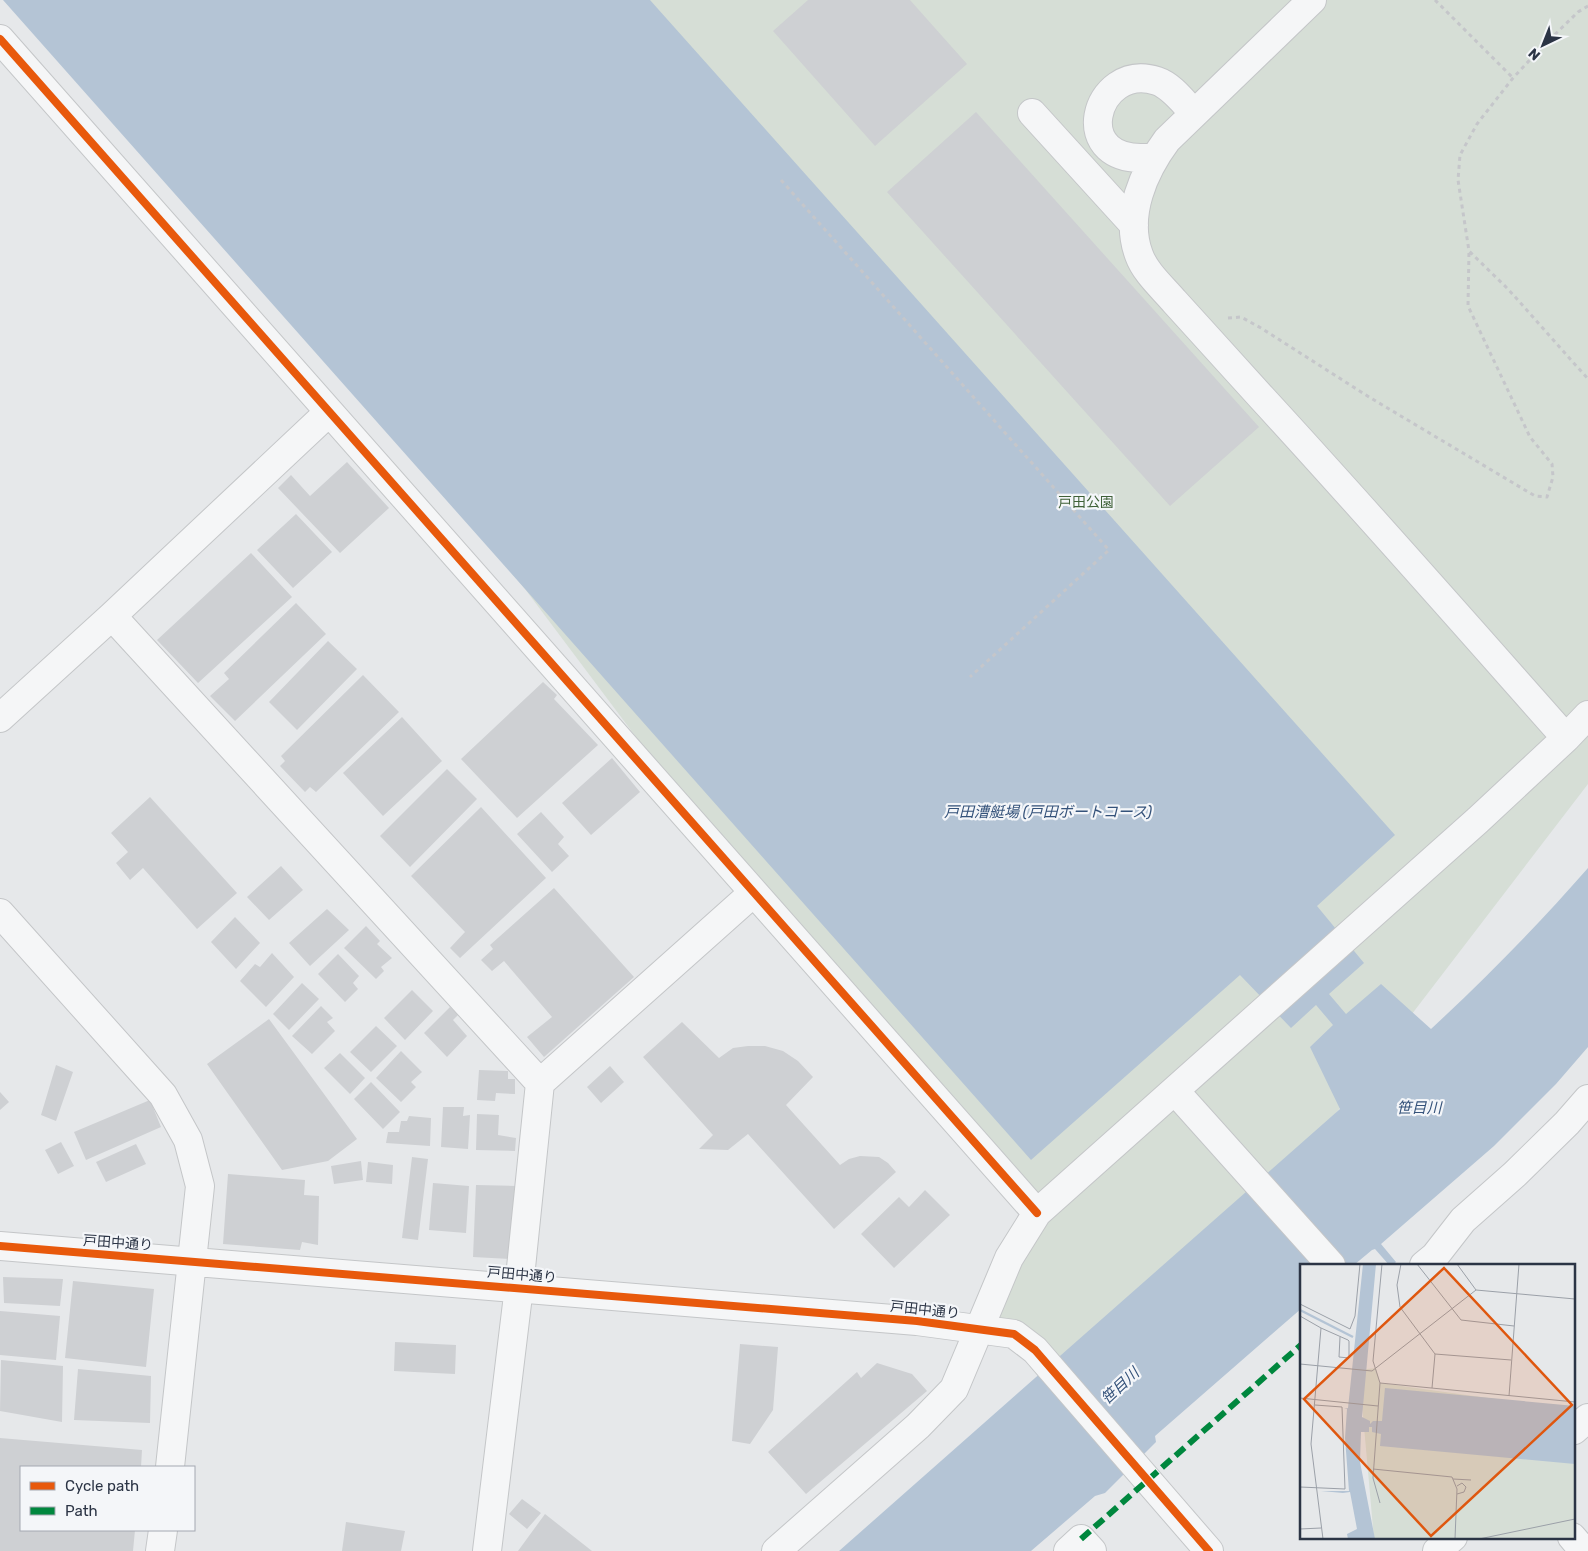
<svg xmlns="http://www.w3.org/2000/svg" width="1588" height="1551" font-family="Rubik,'Noto Sans JP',sans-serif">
	<rect width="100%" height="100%" fill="#e6e8ea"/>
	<path fill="#d6ded6" d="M45 0H1588V784L1340 1108 1088 1417 1035 1350 980 1329 1037 1213 753 893 525 589Z"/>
	<path fill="#b4c4d5" d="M3 0H650L1395 835 1317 906 1364 963 1329 994 1346 1014 1381 984 1431 1029C1487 977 1538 925 1588 868V1047L1556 1084 1494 1146 1381 1244 1396 1262 1393 1265H1389L1375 1249 1372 1250 1354 1265H1302V1308L1155 1436 1156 1442 1105 1493 1095 1496 1031 1551H839L1340 1109 1310 1047 1333 1025 1316 1005 1291 1028 1240 975 1031 1160Z"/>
	<path fill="#ced0d3" d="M808 0H910L967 64 875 146 773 31Z
		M976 112 1259 427 1170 506 887 192Z
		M347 462 389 508 340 553 278 488 291 475 310 496Z
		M296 514 332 552 293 588 257 550Z
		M251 553 292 597 198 683 157 640Z
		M296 603 326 634 235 721 210 696 229 679 224 673Z
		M328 641 357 669 297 730 269 702Z
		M363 675 399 712 316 792 310 787 305 792 280 766 285 761 281 756Z
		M543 682 557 695 554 699 598 745 517 818 461 759Z
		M402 717 442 761 383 816 343 773Z
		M612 758 640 792 591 835 562 803Z
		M447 769 477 799 410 867 380 836Z
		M150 797 237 893 197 929 143 868 130 880 116 863 128 852 111 833Z
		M481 807 546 878 460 958 450 948 465 932 411 876Z
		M541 812 564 837 558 844 569 856 552 872 517 834Z
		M281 866 303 890 269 920 247 897Z
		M554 888 634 977 544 1057 527 1037 552 1017 504 961 492 971 481 960 493 949 490 945Z
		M327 909 349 930 310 966 289 943Z
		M235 917 260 943 236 969 211 942Z
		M366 926 380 941 377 944 392 958 381 967 384 971 376 979 344 948Z
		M272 953 294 977 266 1007 240 981 255 964 260 967Z
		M338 954 359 976 353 983 358 989 345 1002 318 974Z
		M302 983 319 999 289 1030 273 1014Z
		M412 990 433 1011 405 1040 384 1018Z
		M321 1006 333 1018 327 1022 335 1031 312 1054 292 1036Z
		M450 1007 458 1015 453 1020 467 1036 447 1057 424 1033Z
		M269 1019 357 1139 328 1161 282 1170 207 1064Z
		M682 1022 719 1058 733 1048 748 1046H765L783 1051 798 1061 813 1077 786 1105 840 1165 849 1159 860 1156 879 1157 888 1163 896 1172 834 1229 748 1134 728 1150 699 1149 713 1135 643 1057Z
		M376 1026 397 1046 371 1072 350 1052Z
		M401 1051 422 1072 411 1082 416 1087 401 1102 376 1078Z
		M340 1053 365 1078 350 1094 324 1068Z
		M56 1065 73 1072 56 1121 41 1115Z
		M610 1066 624 1082 601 1103 587 1087Z
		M479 1070 508 1071V1079H515V1094L496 1093 495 1101 477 1100Z
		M371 1082 400 1112 383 1129 354 1099Z
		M0 1092 9 1102 0 1110Z
		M150 1100 161 1127 86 1160 74 1132Z
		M443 1107H464L463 1116 470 1115 468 1149 441 1147Z
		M477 1114 499 1115 498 1135 516 1138 515 1151 476 1150Z
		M409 1116 431 1118 430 1146 386 1143 388 1132H399L401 1121H407Z
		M61 1142 74 1166 58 1174 45 1150Z
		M136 1144 146 1164 106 1182 96 1162Z
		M412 1157 428 1159 418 1240 402 1238Z
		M361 1161 363 1180 334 1184 331 1166Z
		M368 1162 393 1165 392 1184 366 1182Z
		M228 1174 305 1180 304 1195 319 1196 318 1245 302 1242 300 1250 223 1244Z
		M433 1183 469 1186 466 1233 429 1230Z
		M476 1185 516 1186 511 1259 473 1257Z
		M925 1190 950 1215 894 1268 861 1234 899 1197 909 1207Z
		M3 1277 63 1279 60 1306 4 1303Z
		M73 1281 154 1289 146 1367 65 1358Z
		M0 1311 60 1316 56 1360 0 1355Z
		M395 1342 456 1345 455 1374 394 1371Z
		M740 1344 778 1347 773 1410 750 1444 732 1441Z
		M1 1360 63 1366 62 1422 0 1411Z
		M877 1363 912 1374 927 1391 806 1494 768 1452 857 1372 861 1378Z
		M78 1369 151 1376 150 1423 74 1420Z
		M0 1438 142 1450 141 1467H21V1530H135L133 1551H0Z
		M522 1499 541 1513 527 1529 509 1514Z
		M545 1514 592 1551H518Z
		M346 1522 405 1531 401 1551H342Z"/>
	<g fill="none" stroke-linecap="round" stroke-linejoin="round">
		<g stroke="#c4c6c8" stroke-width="30">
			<path id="minor" d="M1312 0 1167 140C1144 171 1124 215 1139 255 1145 272 1162 287 1174 301 1203 333 1233 366 1262 398 1365 510 1465 624 1566 738
				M0 39 1037 1213
				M1032 113 1134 225
				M1154 157C1065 169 1094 60 1157 81 1172 86 1183 102 1194 113
				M112 616 540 1083 519 1287 487 1551
				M0 718 112 616 329 412
				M0 913 163 1095 188 1140 200 1186 170 1467
				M540 1083 753 893
				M1175 1091 1331 1265
				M0 1246 917 1321 1014 1334 1035 1350 1209 1551
				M1424 1265 1435 1256 1463 1220 1515 1174 1567 1123 1588 1099
				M1574 1430 1588 1418
				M1572 1537 1584 1551
				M160 1551 163 1530
				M776 1551 918 1426 954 1389 1009 1258 1037 1213 1478 820 1566 738 1588 715
				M1068 1551 1081 1539 1092 1551
				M1437 1551 1453 1537"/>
		</g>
		<path stroke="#c5c6ca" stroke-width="3" stroke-dasharray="4 4" stroke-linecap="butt" d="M1435 0 1513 78
			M1588 6 1578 12 1539 50 1513 78 1477 124 1460 155 1458 180 1469 251 1508 289 1588 379
			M781 180 1109 550 970 677
			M1228 318 1241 317 1261 328 1369 397 1535 496 1547 497 1553 477 1552 464 1530 437 1468 306 1469 251"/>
		<use href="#minor" stroke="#f5f6f7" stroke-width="28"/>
		<path stroke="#00873e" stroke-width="6" stroke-dasharray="12 6" stroke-linecap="butt" d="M1081 1539 1302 1344"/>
		<g stroke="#f4f6f9" stroke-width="11">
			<path id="cycleway" d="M0 39 1037 1213
				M0 1246 917 1321 1014 1334 1035 1350 1209 1551"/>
		</g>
		<use href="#cycleway" stroke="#e8590c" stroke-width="8"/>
	</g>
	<g text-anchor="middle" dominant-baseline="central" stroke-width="4.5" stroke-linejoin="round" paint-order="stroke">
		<g font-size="14" fill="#3f6138" stroke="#f4f6f9">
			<text x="1086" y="502">戸田公園</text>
		</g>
		<g font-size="14" fill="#2b3445" stroke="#f4f6f9">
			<text transform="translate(118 1243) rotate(4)">戸田中通り</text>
			<text transform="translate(522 1275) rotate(5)">戸田中通り</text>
			<text transform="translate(925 1310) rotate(6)">戸田中通り</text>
		</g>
		<g font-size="15" font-style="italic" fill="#34527a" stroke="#f4f6f9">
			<text x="1048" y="812">戸田漕艇場 (戸田ボートコース)</text>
			<text x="1419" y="1108">笹目川</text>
			<text transform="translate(1120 1386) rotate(-43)">笹目川</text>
		</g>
	</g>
	<g transform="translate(1300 1264)">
		<rect width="275" height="275" fill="#e6e8ea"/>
		<path d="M76 104 80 119 275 146V275H74L59 106Z" fill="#d6ded6"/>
		<path d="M63 0H76L62 153 70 157V160L73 157H82L85 124 275 142V200L80 182 81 170 72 168V163H69V168H61L60 198 75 275H48L47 270 57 265 50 228 43 229 21 227H49L45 174 47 145H44L48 144Z" fill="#b4c4d5"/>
		<path fill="none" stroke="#b4c4d5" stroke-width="2.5" d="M0 46 53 73"/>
		<path fill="none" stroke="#9ba0a8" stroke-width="1" d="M101 0 97 21 100 43 135 90 211 96M117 0 161 56 214 62M157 0 176 26M0 40 50 65 55 52 60 0M0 52 21 64 48 76 49 77V94L39 93 40 73M21 64 11 180 23 275M0 100 72 107 176 26 275 35M80 119 275 138M132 124 135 90M209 132 219 0M0 134 78 142M73 205 152 213 157 225 155 275M153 215 171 216M157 222 162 219 166 223 164 228 157 230M0 223 45 225 42 143 15 141M80 239 73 214 80 119 73 97 82 0M0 265 21 264M179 275 275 255"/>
		<path fill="#df570f" fill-opacity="0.15" stroke="#df570f" stroke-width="2.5" d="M144 4 272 141 131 272 4 135Z"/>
		<rect width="275" height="275" fill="none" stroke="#2b3445" stroke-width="2.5"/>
	</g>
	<rect x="20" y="1466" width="175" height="65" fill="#f4f6f9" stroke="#a4a8b1"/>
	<rect x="30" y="1482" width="25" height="8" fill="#e8590c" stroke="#a4a8b1"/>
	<text x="65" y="1491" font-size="15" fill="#2b3445">Cycle path</text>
	<rect x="30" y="1507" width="25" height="8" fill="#00873e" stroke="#a4a8b1"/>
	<text x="65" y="1516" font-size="15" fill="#2b3445">Path</text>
	<g transform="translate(1543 45) rotate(223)" stroke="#f4f6f9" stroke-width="4" paint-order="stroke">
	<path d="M0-4L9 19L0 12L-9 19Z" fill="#2b3445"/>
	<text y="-8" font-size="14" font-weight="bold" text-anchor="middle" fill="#2b3445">N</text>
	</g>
</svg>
